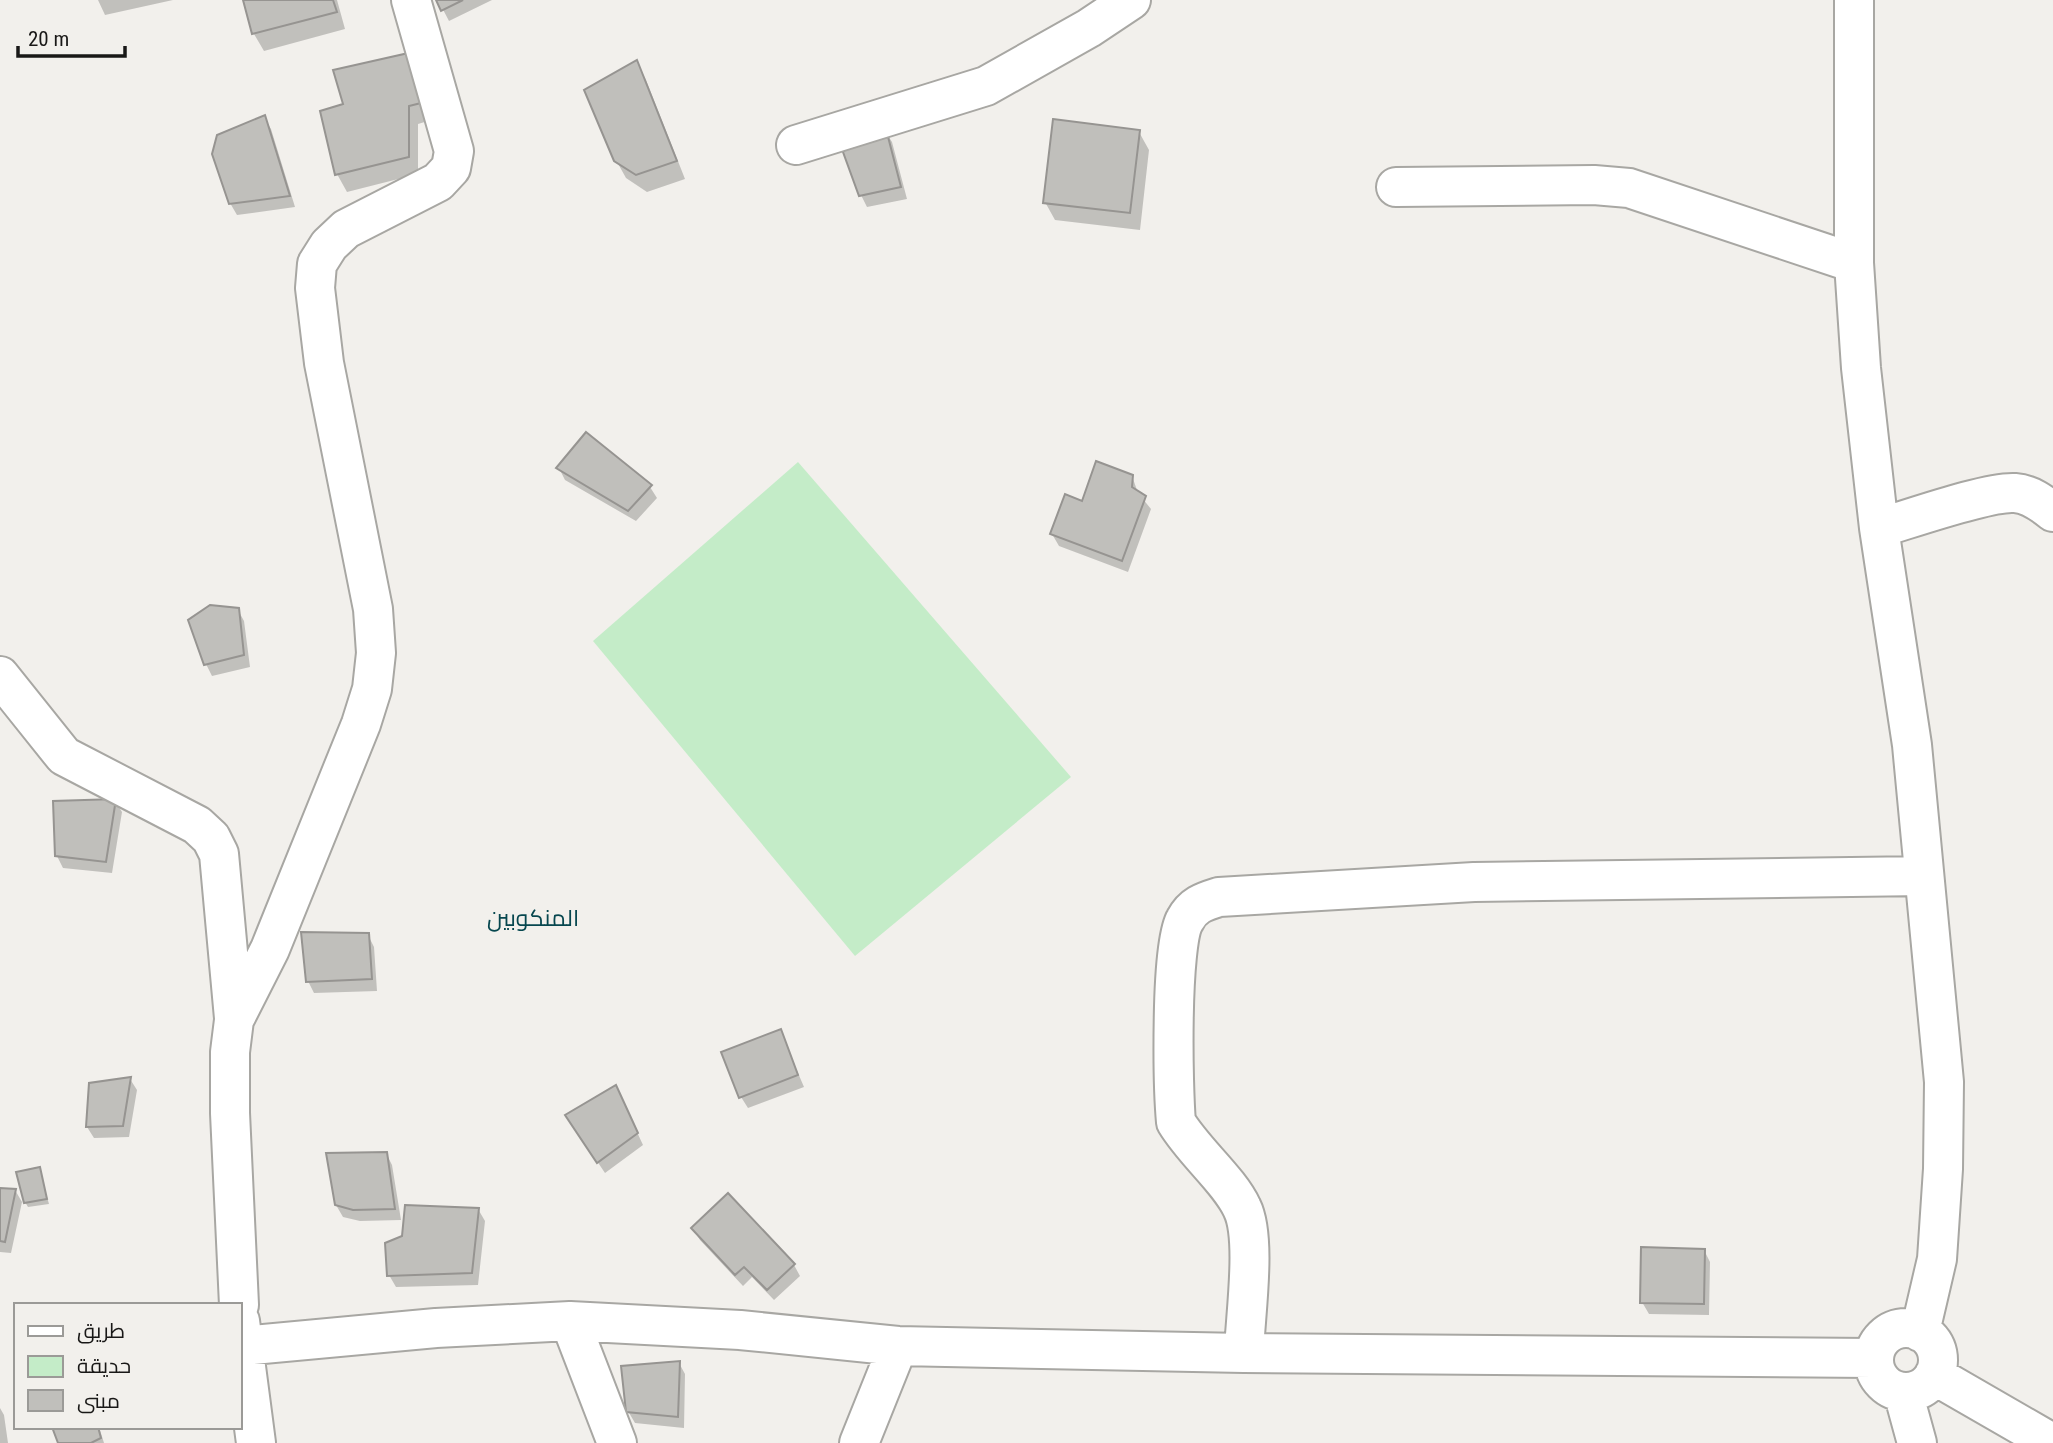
<svg xmlns="http://www.w3.org/2000/svg" width="2053" height="1443" font-family="'Roboto Condensed',Cairo,sans-serif">
	<rect width="100%" height="100%" fill="#f2f0ec"/>
	<path fill="#c4ecc8" d="M798 462 1071 777 855 956 593 641Z"/>
	<path fill="#0003" d="M98 0H173L105 15Z
		M245 0H337L345 29 264 51 254 34Z
		M438 0H492L449 21Z
		M412 54 438 118 418 124V174L347 192 337 174Z
		M637 63 646 80 685 179 647 192 626 178 616 160Z
		M264 118 271 129 295 207 237 215 230 203Z
		M885 131 892 142 907 199 867 207 861 195Z
		M1139 132 1149 150 1140 230 1055 220 1045 202Z
		M559 468 650 487 657 498 636 521 565 480Z
		M1132 476 1138 493 1151 509 1128 572 1059 546 1052 534 1083 503Z
		M238 610 244 621 250 667 212 676 206 664Z
		M115 801 122 812 112 873 63 868 57 856Z
		M368 935 374 947 377 991 314 993 308 981Z
		M780 1031 804 1087 748 1108 741 1097Z
		M130 1079 137 1090 129 1137 94 1138 87 1127Z
		M616 1087 643 1145 605 1173 574 1127Z
		M386 1153 392 1165 401 1220 360 1221 343 1217 336 1205Z
		M39 1169 49 1204 28 1207 25 1202Z
		M0 1190H15L22 1202 11 1253 0 1252Z
		M478 1209 485 1221 478 1285 396 1287 389 1275 404 1238Z
		M693 1229 794 1265 800 1276 774 1300 752 1277 743 1286 700 1240Z
		M1704 1250 1710 1262 1709 1315 1649 1314 1642 1302Z
		M679 1363 685 1374 684 1428 635 1423 628 1411Z
		M0 1408 4 1415 8 1443H0Z
		M54 1427H99L104 1443H60Z"/>
	<path fill="#c0bfbb" stroke="#969491" stroke-width="2" d="M243 0H333L337 12 252 34Z
		M436 0H463L441 11Z
		M413 52 429 101 409 106V157L335 175 320 111 343 104 333 70Z
		M637 60 677 161 636 175 614 161 584 90Z
		M265 115 290 196 229 204 212 154 217 135Z
		M1053 119 1140 130 1130 213 1043 203Z
		M886 129 901 187 859 196 843 152 854 141Z
		M586 432 652 485 628 511 556 468Z
		M1096 461 1133 475 1132 487 1146 496 1122 561 1050 534 1065 494 1082 501Z
		M210 605 239 608 244 655 204 665 188 620Z
		M116 799 106 862 55 856 53 801Z
		M301 932 369 933 372 979 306 982Z
		M781 1029 798 1075 739 1098 721 1052Z
		M131 1077 123 1126 86 1127 89 1083Z
		M616 1085 638 1133 597 1163 565 1115Z
		M387 1152 395 1209 353 1210 335 1205 326 1153Z
		M40 1167 47 1199 24 1203 16 1172Z
		M0 1188 16 1189 5 1242 0 1241Z
		M728 1193 795 1264 767 1290 744 1267 735 1275 691 1228Z
		M405 1205 479 1208 472 1273 387 1276 385 1243 402 1236Z
		M1641 1247 1705 1249 1704 1304 1640 1303Z
		M680 1361 678 1417 626 1412 621 1366Z
		M52 1427H98L101 1438 91 1443H58Z"/>
	<g fill="none" stroke-linecap="round" stroke-linejoin="round">
		<g stroke="#a8a7a3" stroke-width="42">
			<path id="minor" d="M1854 0V263L1861 368 1879 528 1912 745 1944 1082 1943 1169 1937 1259 1920 1332
				M796 145 986 86 1089 28 1131 0
				M1396 187 1594 185 1629 188 1854 263
				M1879 528C1910 519 1988 491 2015 493 2030 494 2042 503 2053 512
				M0 676 64 756 197 825 211 838 219 854 234 1018
				M239 1305 230 1113V1052L234 1020 270 949 361 724 372 689 376 653 373 609 324 363 315 288 317 264 329 245 346 229 438 182 451 168 454 151 411 0
				M240 1321 256 1443
				M570 1321 617 1443
				M1874 1360a32 32 0 1 1 64 0a32 32 0 1 1-64 0Z
				M241 1346 436 1328 570 1321 740 1330 898 1346 1244 1353 1873 1358
				M1244 1353C1245 1317 1257 1238 1242 1208 1229 1180 1194 1152 1176 1122 1173 1089 1170 944 1185 920 1193 905 1203 902 1219 897L1474 882 1924 876
				M1934 1375 2052 1443
				M1903 1392 1917 1443
				M859 1443 898 1346"/>
		</g>
		<use href="#minor" stroke="#fff" stroke-width="38"/>
	</g>
	<g text-anchor="middle" dominant-baseline="central" stroke-width="5" stroke-linejoin="round" paint-order="stroke">
		<g font-size="23" fill="#07474f" stroke="#f2f0ec">
			<text x="533" y="918">المنكوبين</text>
		</g>
	</g>
	<rect x="14" y="1303" width="228" height="126" fill="#f2f0ec" stroke="#9b9a97" stroke-width="2"/>
	<rect x="28" y="1326" width="35" height="10" fill="#ffffff" stroke="#9b9a97" stroke-width="2"/>
	<text x="77" y="1338" font-size="21" fill="#191817">طريق</text>
	<rect x="28" y="1356" width="35" height="21" fill="#c4ecc8" stroke="#9b9a97" stroke-width="2"/>
	<text x="77" y="1373" font-size="21" fill="#191817">حديقة</text>
	<rect x="28" y="1390" width="35" height="21" fill="#c0bfbb" stroke="#9b9a97" stroke-width="2"/>
	<text x="77" y="1408" font-size="21" fill="#191817">مبنى</text>
	<path d="M18 46v10h107v-10" fill="none" stroke="#191817" stroke-width="3.5"/>
	<text x="28" y="46" font-size="21" fill="#191817" stroke="#f2f0ec" stroke-width="5" paint-order="stroke">20 m</text>
</svg>
